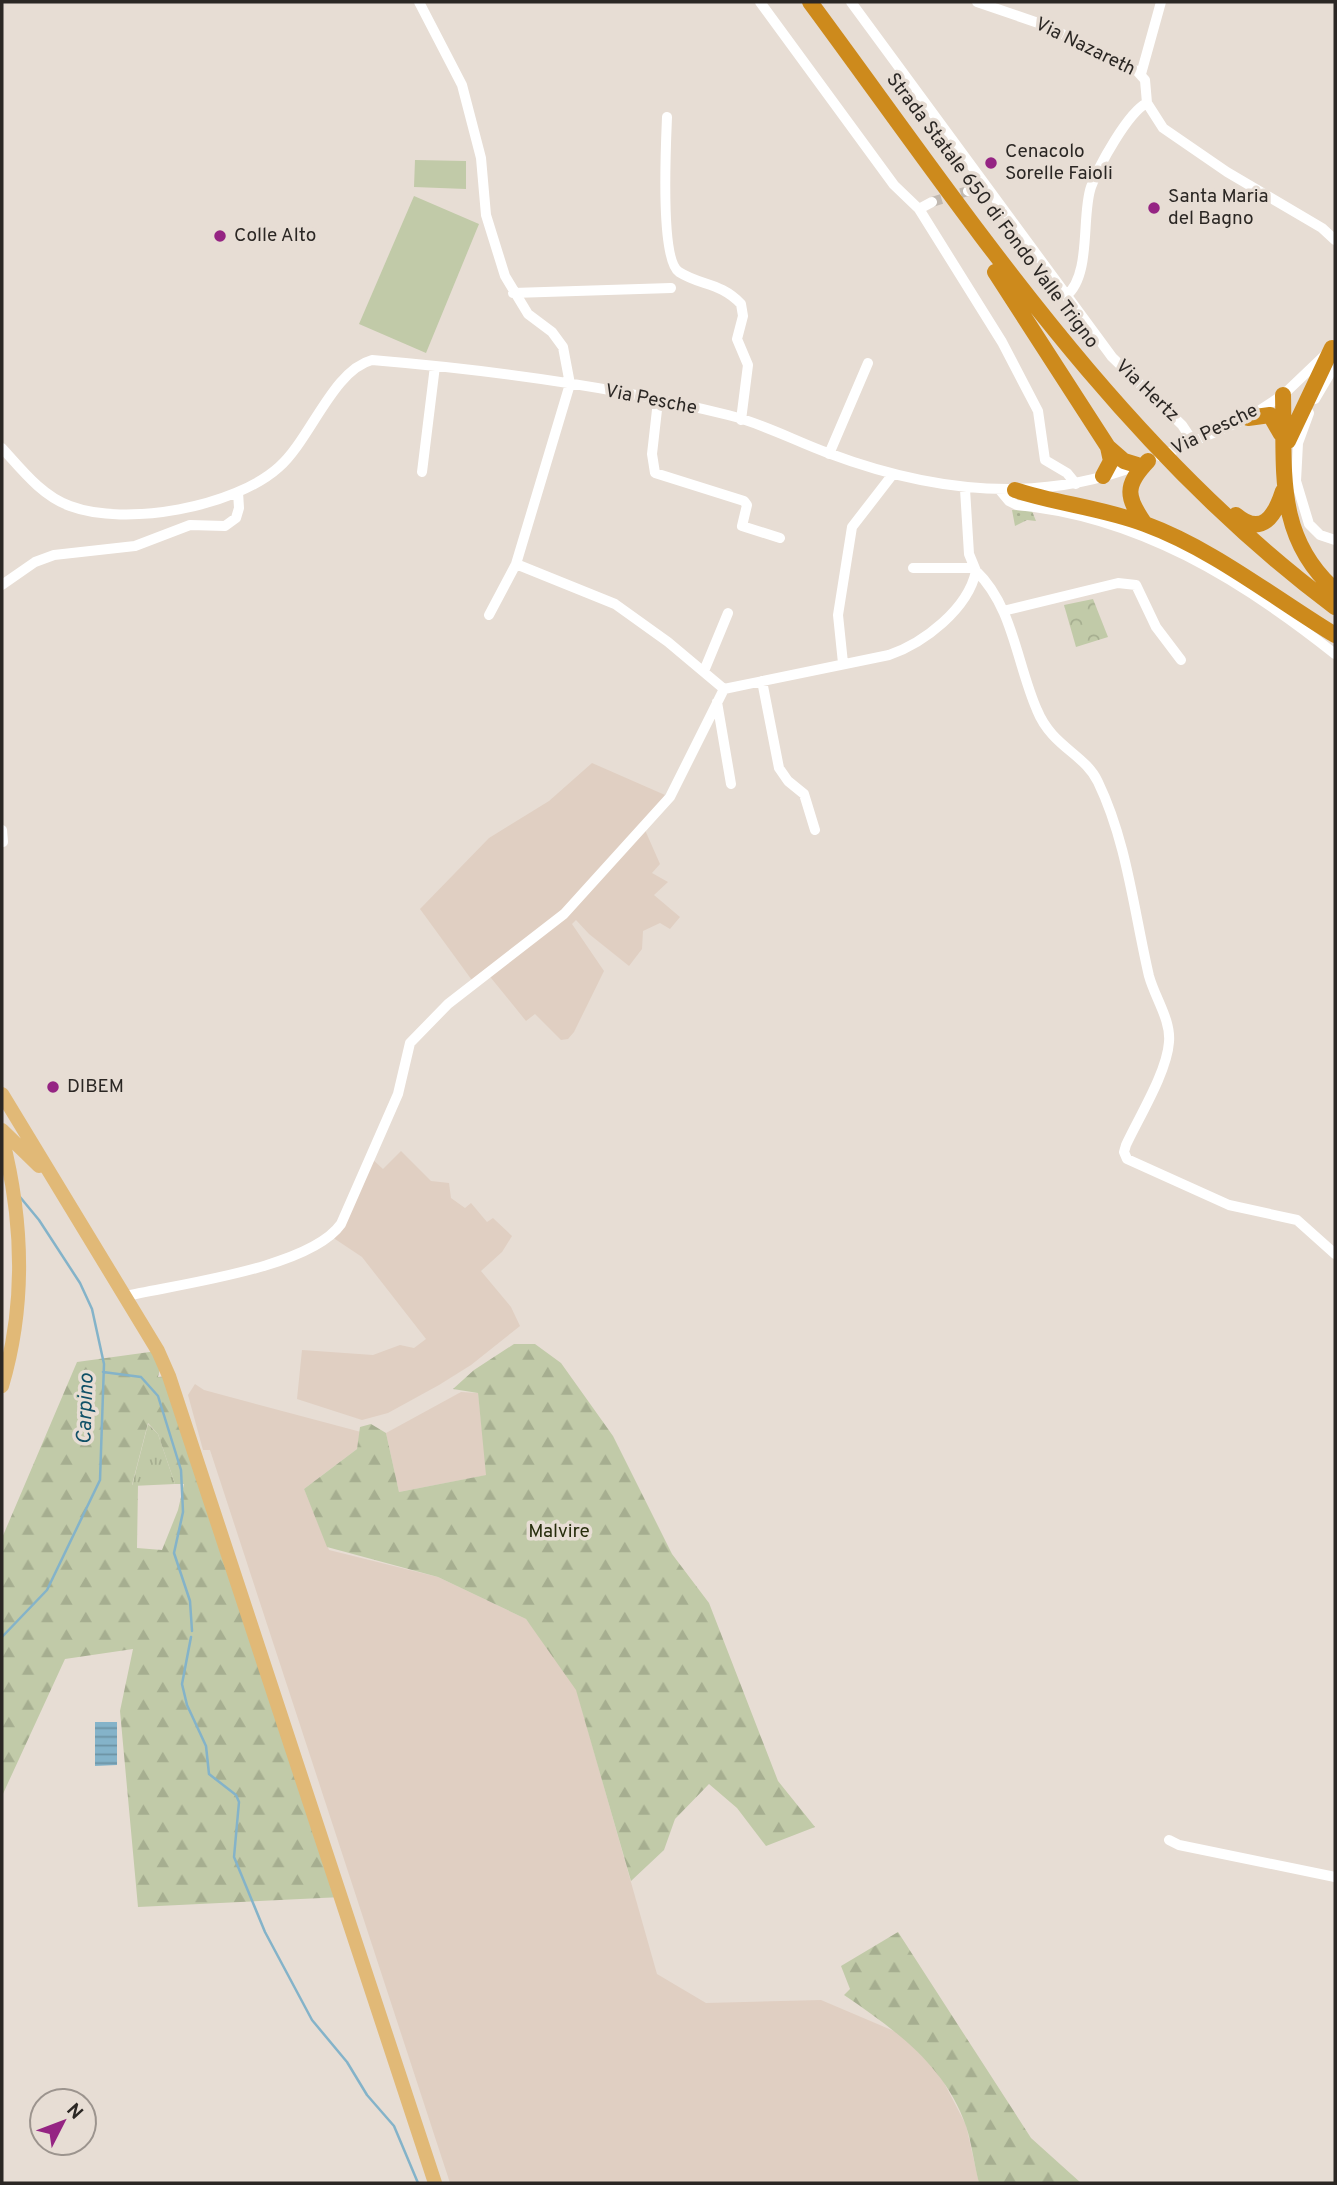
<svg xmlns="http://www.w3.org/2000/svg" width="1337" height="2185" font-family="Overpass,sans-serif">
	<defs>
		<pattern id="grass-tufts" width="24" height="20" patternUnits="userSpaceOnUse" patternTransform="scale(1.75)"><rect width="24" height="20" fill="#c1caa8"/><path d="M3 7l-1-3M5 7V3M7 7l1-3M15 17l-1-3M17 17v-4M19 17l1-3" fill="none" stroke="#a6ae90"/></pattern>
		<pattern id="forest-firs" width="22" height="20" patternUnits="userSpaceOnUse" patternTransform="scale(1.75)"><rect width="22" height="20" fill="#c1caa8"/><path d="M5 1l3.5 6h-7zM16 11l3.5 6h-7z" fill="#a6ae90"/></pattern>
		<pattern id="park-crowns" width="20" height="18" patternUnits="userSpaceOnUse" patternTransform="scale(1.75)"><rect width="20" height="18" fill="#c1caa8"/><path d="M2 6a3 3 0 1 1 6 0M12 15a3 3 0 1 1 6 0" fill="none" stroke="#a6ae90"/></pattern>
		<pattern id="garden-dots" width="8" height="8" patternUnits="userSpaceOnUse" patternTransform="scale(1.75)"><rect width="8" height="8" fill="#c1caa8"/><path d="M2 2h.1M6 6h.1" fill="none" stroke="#a6ae90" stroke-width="1.8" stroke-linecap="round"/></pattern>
		<pattern id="water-rules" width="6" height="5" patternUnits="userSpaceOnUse" patternTransform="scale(1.75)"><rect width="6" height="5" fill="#84b3c9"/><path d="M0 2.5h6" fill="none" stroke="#6c92a3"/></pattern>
	</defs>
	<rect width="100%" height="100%" fill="#e7ddd4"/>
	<path fill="#e0cfc2" d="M592 763 665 795 645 830 660 864 652 873 668 882 654 895 680 917 670 929 660 923 643 931 642 949 629 966 589 934 576 920 572 924 604 971 574 1032 568 1039 561 1040 535 1014 526 1021 487 973 474 983 420 909 489 838 549 801Z
		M401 1151 431 1181 449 1183 451 1198 465 1208 471 1203 487 1222 493 1218 512 1236 502 1252 481 1271 511 1307 520 1326 471 1365 439 1385 388 1413 362 1420 297 1399 302 1350 373 1355 400 1345 414 1348 426 1339 362 1257 332 1237 370 1157 383 1169Z
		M195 1384 204 1390 361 1432 357 1449 304 1489 329 1550 438 1577 526 1619 574 1681 657 1974 706 2003 821 2000 901 2034 940 2075 966 2125 979 2183H450L210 1450H203L188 1395Z
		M461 1392 478 1393 487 1475 399 1492 386 1433Z"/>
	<path fill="url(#grass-tufts)" d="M148 1424 158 1434 175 1484 132 1486Z"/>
	<path fill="url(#forest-firs)" fill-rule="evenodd" d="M514 1344H535L561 1363 613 1436 672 1554 709 1603 778 1781 815 1827 766 1846 737 1808 709 1784 675 1819 664 1850 631 1881 576 1690 526 1619 438 1577 327 1547 304 1489 357 1449 360 1427 371 1424 386 1433 399 1492 486 1475 478 1393 453 1389 474 1370Z
		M157 1351 162 1360 158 1377 169 1376 342 1897 138 1907 120 1711 133 1649 65 1659 2 1796V1538L77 1362ZM148 1423 158 1434 175 1484H184L178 1510 162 1550 137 1548 138 1485H132Z
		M898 1932 1031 2138 1081 2183H979C974 2164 972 2144 966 2126 945 2065 894 2029 844 1995L850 1989 841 1966Z"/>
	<path fill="url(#park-crowns)" d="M1093 599 1108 637 1076 647 1064 605Z"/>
	<path fill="url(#garden-dots)" d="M1012 510 1032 511 1036 521 1027 520 1015 526Z"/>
	<path fill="#c1caa8" d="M415 160 466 161V189L414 187Z
		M414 196 479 224 426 353 359 324Z"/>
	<path fill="url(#water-rules)" d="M95 1722H117V1765L95 1766Z"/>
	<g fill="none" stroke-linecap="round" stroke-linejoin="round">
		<path stroke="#84b3c9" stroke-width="2.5" d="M103 1372 141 1377 158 1396 181 1470 183 1512 174 1553 190 1601 192 1631
			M2 1637 47 1590 100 1480 104 1364 92 1309 80 1283 39 1220 20 1197
			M191 1637 182 1684 187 1705 206 1746 209 1774 236 1795 239 1802 234 1857 265 1932 312 2020 347 2062 367 2095 394 2126 418 2183"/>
		<path stroke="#c1b9b1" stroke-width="10" stroke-dasharray="10 5" stroke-linecap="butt" d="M932 202 968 191"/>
		<path stroke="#fff" stroke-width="10" d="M419 2 462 85 481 158 486 215 505 276 528 314 552 332 563 347 570 384 516 564 489 615
			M760 2 894 185 919 209 1002 342 1038 411 1045 460 1067 473 1076 484
			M851 2 1112 357 1182 425 1194 443
			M977 2 1044 25 1137 71 1145 80 1147 103 1163 128 1227 172 1322 228 1335 240
			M1141 74 1161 2
			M667 117C666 142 660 260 679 272 701 286 720 282 741 304L743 316 737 339 748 365 741 420
			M968 191 981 182
			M919 209 932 202
			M513 293 671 288
			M1066 296C1092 275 1081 215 1091 187 1098 167 1128 112 1147 103
			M1315 399 1335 365
			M658 401 652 454 655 473 744 501 747 505 742 526 780 538
			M1309 413 1298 443 1296 481 1309 524 1320 535 1335 540
			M2 448C22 470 42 496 70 506 126 527 235 507 279 467 310 440 333 370 372 360 491 370 612 386 728 415 762 423 795 441 828 453 929 491 1036 505 1138 465
			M829 454 868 363
			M1160 456 1248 418 1283 395 1326 354
			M422 472 435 366
			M999 489 1009 501 1017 505C1138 516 1242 580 1335 654
			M516 564 615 604 668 642 724 689
			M913 568H973
			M976 571C1013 606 1017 665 1037 710 1052 747 1085 754 1098 782 1127 842 1134 912 1149 976 1155 998 1171 1020 1169 1042 1167 1072 1139 1117 1126 1145L1124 1152 1127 1159 1229 1205 1297 1220 1335 1254
			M2 585 35 562 54 555 135 546 190 525 225 526 236 518 239 508 238 492
			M1003 611 1118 583 1136 585 1156 627 1181 660
			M843 663 838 615 852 527 893 474
			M704 671 728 613
			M762 681 779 768 788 781 804 794 815 830
			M717 702 731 784
			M2 830 3 842
			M126 1296C179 1284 310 1268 341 1224L398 1094 410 1043 448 1004 564 914 670 797 724 689 889 655C924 643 968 609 976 571L969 554 965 489
			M1169 1840 1179 1845 1335 1877"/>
		<path stroke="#e1b977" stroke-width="14" d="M2 1094 158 1351 169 1376 435 2183
			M2 1130 39 1166
			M2 1137C23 1219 26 1305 2 1386"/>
		<path stroke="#cd8a1c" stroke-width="16" d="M810 2C969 217 1117 445 1335 607
			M995 272 1108 447 1124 461 1137 465
			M1283 395C1285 468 1274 536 1335 590
			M1248 418 1270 415 1281 434
			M1288 441 1332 348
			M1103 476 1111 461 1108 447
			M1015 490C1058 504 1103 508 1145 524 1213 549 1274 598 1335 635
			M1236 515C1262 537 1275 516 1283 491
			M1145 524C1126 497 1124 486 1148 461"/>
	</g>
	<g fill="#952483" stroke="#e7ddd4" stroke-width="2.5">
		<circle cx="991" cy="163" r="7"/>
		<circle cx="1154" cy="208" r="7"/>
		<circle cx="220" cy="236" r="7"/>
		<circle cx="53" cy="1087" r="7"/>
	</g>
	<g text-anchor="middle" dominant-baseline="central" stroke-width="7" stroke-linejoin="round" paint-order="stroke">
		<g font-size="19" fill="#2b2724" stroke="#e7ddd4">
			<text transform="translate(1085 47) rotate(26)">Via Nazareth</text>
			<text transform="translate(992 211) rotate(53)">Strada Statale 650 di Fondo Valle Trigno</text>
			<text transform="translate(1147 391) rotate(44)">Via Hertz</text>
			<text transform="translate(651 400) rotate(11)">Via Pesche</text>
			<text transform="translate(1215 430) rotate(-26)">Via Pesche</text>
		</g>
		<g font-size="19" fill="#2b2724" stroke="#e7ddd4" text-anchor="start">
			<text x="1005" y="152">Cenacolo<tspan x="1005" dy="22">Sorelle Faioli</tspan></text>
			<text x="1168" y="197">Santa Maria<tspan x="1168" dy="22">del Bagno</tspan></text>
			<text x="234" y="236">Colle Alto</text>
			<text x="67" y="1087">DIBEM</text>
		</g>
		<g font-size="19" fill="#272d0c" stroke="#e7ddd4">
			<text x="559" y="1532">Malvire</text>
		</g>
		<g font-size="21" font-style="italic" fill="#105067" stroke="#e7ddd4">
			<text transform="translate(86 1409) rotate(-88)">Carpino</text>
		</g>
	</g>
	<rect width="1337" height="2185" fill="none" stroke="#2b2724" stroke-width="7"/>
	<g transform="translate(63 2122) rotate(48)"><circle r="33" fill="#e7ddd4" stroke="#9c948e" stroke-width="2"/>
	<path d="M0-5L12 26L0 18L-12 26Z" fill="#952483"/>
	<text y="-10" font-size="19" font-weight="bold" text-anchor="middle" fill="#2b2724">N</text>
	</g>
</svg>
